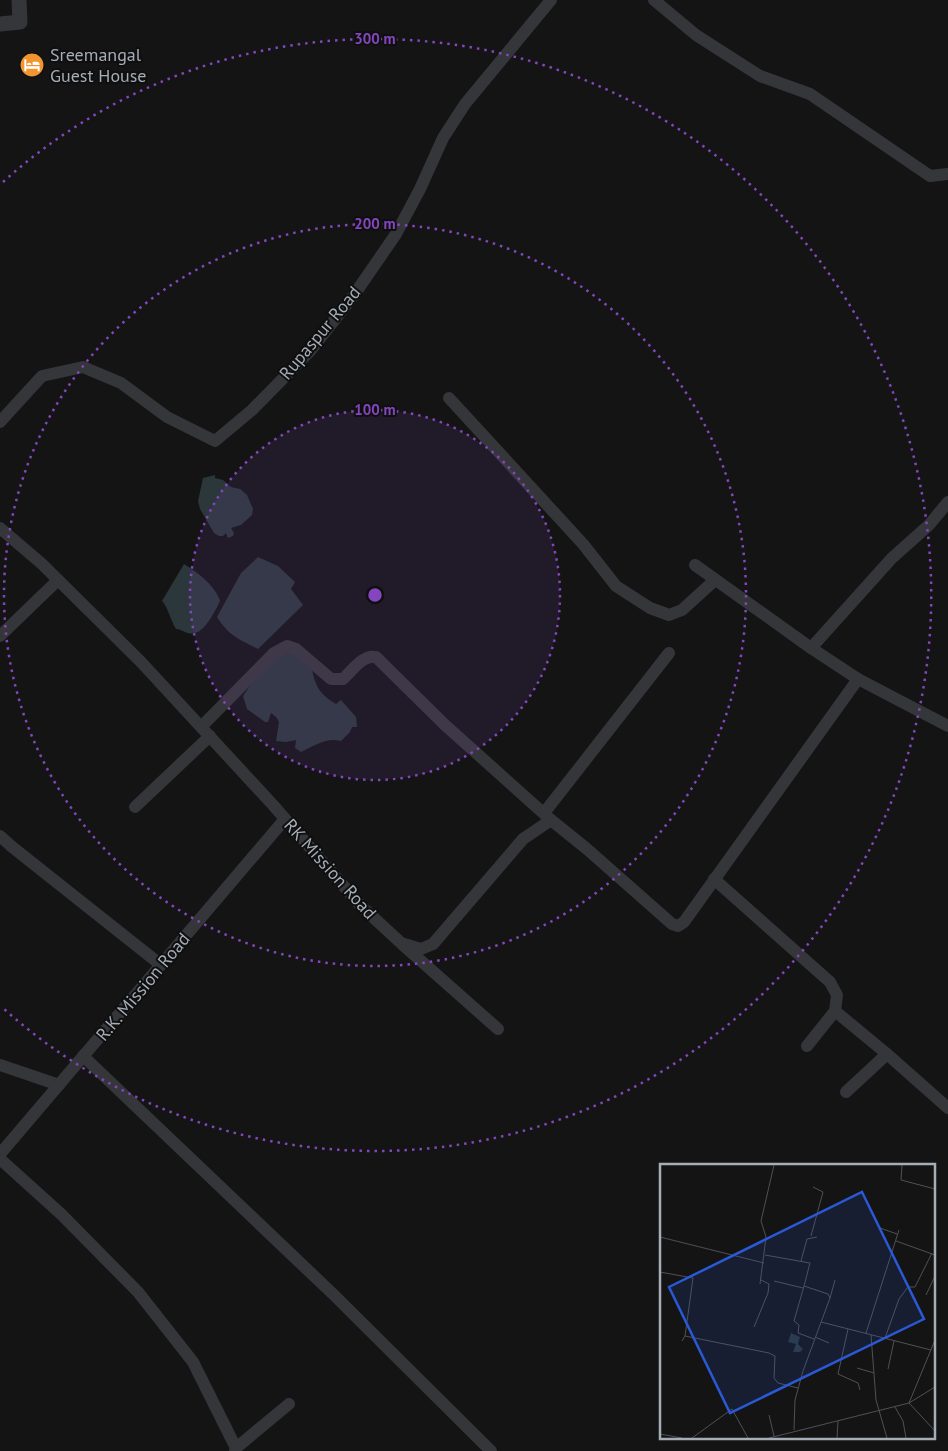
<svg xmlns="http://www.w3.org/2000/svg" width="948" height="1451" font-family="'PT Sans',sans-serif">
  <style>
    .water { fill: #2c373b }
    .lines { fill: none; stroke-linecap: round; stroke-linejoin: round }
    .minor { stroke: #35363a; stroke-width: 12 }
    .tertiary { stroke: #35363a; stroke-width: 15 }
    .ring { fill: none; stroke: #8346bd; stroke-width: 2.5; stroke-dasharray: 2.5 5 }
    .labels { text-anchor: middle; stroke-width: 4; stroke-linejoin: round; paint-order: stroke }
    .poi-label { font-size: 18px; fill: #a5adb6; stroke: #0f0f10; text-anchor: start }
    .street-label { font-size: 18px; fill: #a5adb6; stroke: #0f0f10 }
    .inset-road { fill: none; stroke: #4e5155; stroke-width: 1 }
    .view { fill: #2b58d5; fill-opacity: 0.15; stroke: #2b58d5; stroke-width: 2.5 }
    .inset-edge { fill: none; stroke: #a5adb6; stroke-width: 2.5 }
    .centre { fill: #8346bd; stroke: #0f0f10; stroke-width: 2.5 }
    .ring-label { font-size: 15px; text-anchor: middle; font-weight: bold; fill: #8346bd; stroke: #0f0f10; stroke-width: 4; stroke-linejoin: round; paint-order: stroke }
  </style>
  <rect width="100%" height="100%" fill="#141415"/>
  <g class="water">
    <path d="M215,475V478L223,480L231,487L240,489L247,495L253,509L252,515L241,525L231,528L234,533L233,536L228,538L226,533L223,536H219L214,533L200,509L198,501L203,478Z"/>
    <path d="M258,557L278,566L295,582L291,589L303,605L258,649C239,639 229,636 217,617L241,573Z"/>
    <path d="M184,564C198,573 215,585 220,601C215,611 203,638 188,633C183,632 181,629 176,629C171,621 167,605 162,601Z"/>
    <path d="M290,651L312,669C315,687 321,695 336,704L341,700L356,717L357,727H352L350,732L341,741C326,737 314,746 301,752L295,748L296,740L286,742L276,741L279,722L277,718L271,713L268,722H265L247,709L243,696L253,681L277,656Z"/>
  </g>
  <g class="lines">
    <g class="minor">
      <path d="M654,0L696,35L760,76L810,94L930,176L948,174"/>
      <path d="M449,398L583,544L616,586L650,608L669,615L682,610L715,580"/>
      <path d="M0,422L42,376L83,367L121,383L167,417L215,441L252,410L310,351L354,295L396,234L420,189L443,138L465,104L551,0"/>
      <path d="M0,528L42,564L141,662L273,805L361,906L401,943L421,949L433,944L523,839L551,820L587,849L672,924L678,926L684,922L858,679"/>
      <path d="M695,565L811,648L858,679L948,726"/>
      <path d="M0,636L58,580"/>
      <path d="M811,648L892,558L929,525L948,502"/>
      <path d="M201,727L274,653L287,646L296,649L331,679H343C352,671 363,654 376,657L445,725L551,820"/>
      <path d="M135,807L210,736"/>
      <path d="M544,813L669,653"/>
      <path d="M0,836L11,846L161,965"/>
      <path d="M714,879L830,982L837,995L835,1011L807,1046"/>
      <path d="M403,945L498,1029"/>
      <path d="M835,1011L887,1054L948,1108"/>
      <path d="M83,1056L335,1296L491,1451"/>
      <path d="M0,1065L59,1085"/>
      <path d="M846,1092L887,1054"/>
      <path d="M0,1154L285,819"/>
      <path d="M0,1159L61,1214L138,1292L193,1362L236,1448L235,1451"/>
      <path d="M236,1448L289,1404"/>
    </g>
    <path class="tertiary" d="M0,24L20,22L19,0"/>
  </g>
  <circle cx="375" cy="595" r="185" fill="#8346bd" fill-opacity=".12"/>
  <g class="ring">
    <circle cx="375" cy="595" r="185"/>
    <circle cx="375" cy="595" r="371"/>
    <path d="M3 182A556 556 0 1 1 3 1008"/>
  </g>
  <defs>
    <symbol id="hotel-disc" viewBox="-11 -11 22 22"><circle r="9.5" fill="#f2942f" stroke="#0f0f10"/><path d="M-6-4.5h1.5V1H6V5H4.5V3h-9V5H-6ZM-4 0a1.8 1.8 0 1 1 3.6 0ZM.5 0V-2.5h3Q6-2.5 6 0Z" fill="#fff"/></symbol>
  </defs>
  <g fill-rule="evenodd">
    <use href="#hotel-disc" x="18" y="51" width="28" height="28"/>
  </g>
  <g class="labels">
    <g class="poi-label">
      <text x="50" y="61">Sreemangal<tspan x="50" dy="21">Guest House</tspan></text>
    </g>
    <g class="street-label">
      <text transform="translate(320 333) rotate(-50)" y="6">Rupaspur Road</text>
      <text transform="translate(330 869) rotate(48)" y="6">RK Mission Road</text>
      <text transform="translate(143 987) rotate(-50)" y="6">R.K. Mission Road</text>
    </g>
  </g>
  <g transform="translate(660 1164)">
    <rect width="275" height="275" fill="#141415"/>
    <path d="M131,169L140,173L138,180L143,185L140,188H133L136,180L128,178Z" fill="#2c373b"/>
    <path class="inset-road" d="M242,1L241,16L275,25M220,64L237,70M151,72L163,28L153,23M0,73L104,99M236,77L275,91M105,91L150,99L144,122L168,130L170,134L143,207L135,236L134,266M141,97L147,75L157,73M0,108L33,114L25,172M114,117L143,124M100,120L106,73L101,57L114,1M144,122L134,157L139,161L138,169L154,175M266,131L275,112M170,134L175,116M161,158L271,186M94,163L108,129L109,120L101,116M188,165L178,210L198,219L200,226M206,169L239,66M211,171L216,236L227,274M155,173L169,179M225,174L239,135L248,123H255L272,89M22,177L25,172L109,189L115,192L114,214L118,219L138,224M197,204L214,209M228,205L234,177M275,223L249,239L275,267M235,243L243,257L246,274M109,251L114,272M0,270L22,274M32,274L72,245L88,274M109,274L249,239L275,176M177,274L178,257"/>
    <path class="view" d="M202,28L264,155L70,249L9,123Z"/>
    <rect width="275" height="275" class="inset-edge"/>
  </g>
  <circle cx="375" cy="595" r="8" class="centre"/>
  <g class="ring-label">
    <text x="375" y="44">300 m</text>
    <text x="375" y="229">200 m</text>
    <text x="375" y="415">100 m</text>
  </g>
</svg>
